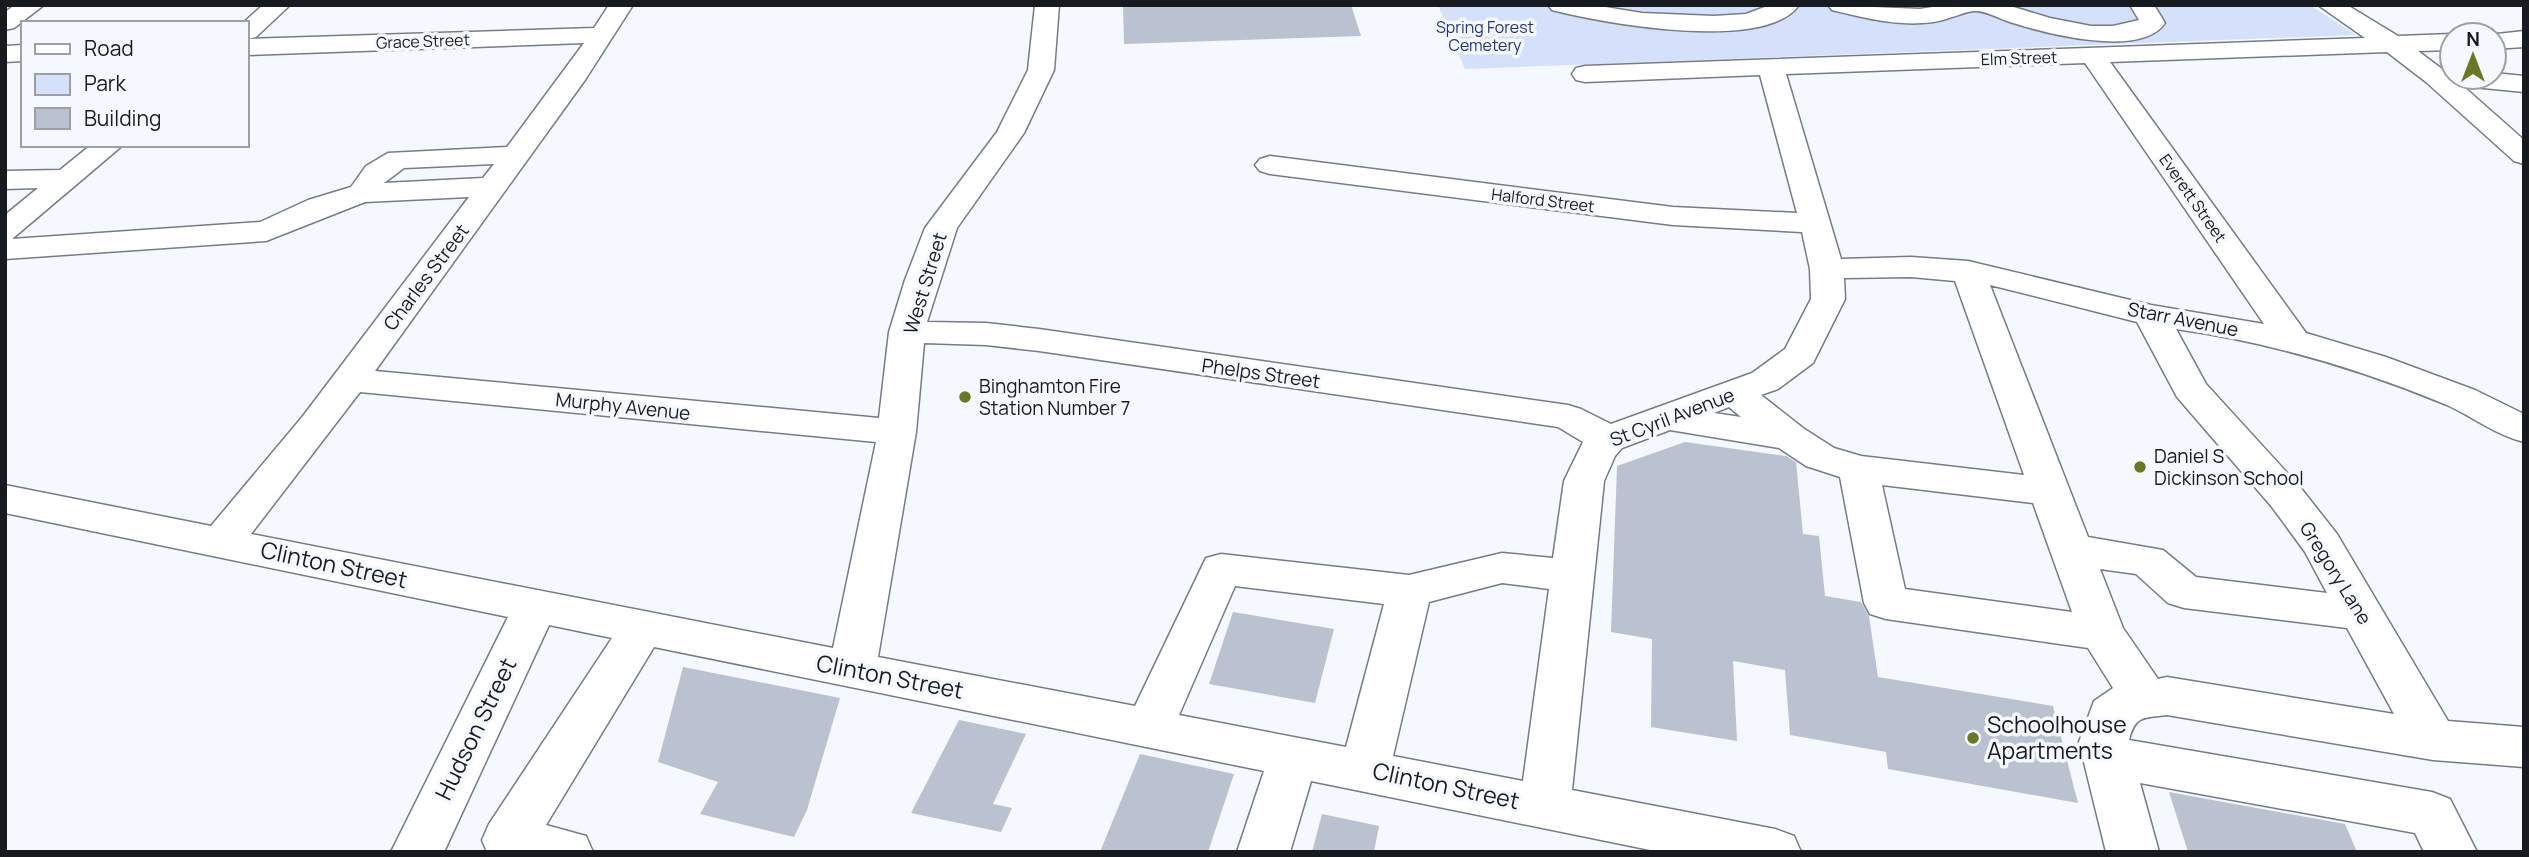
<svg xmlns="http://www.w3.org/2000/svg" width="2529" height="857" font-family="Manrope,sans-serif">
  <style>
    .green { fill: #d5e0fb }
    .building { fill: #bac1d1 }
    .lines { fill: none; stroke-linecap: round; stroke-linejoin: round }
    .minor-casing { stroke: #757b89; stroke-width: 3 }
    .minor { fill: #fff; fill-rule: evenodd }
    .poi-dot { fill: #6a7825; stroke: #f5f8ff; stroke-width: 2.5 }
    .labels { text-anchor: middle; stroke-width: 7; stroke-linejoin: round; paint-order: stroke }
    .far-park-label { font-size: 16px; fill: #1f328d; stroke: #f5f8ff }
    .far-street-label { font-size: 16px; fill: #171a1f; stroke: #f5f8ff }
    .street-label { font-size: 19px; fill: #171a1f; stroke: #f5f8ff }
    .poi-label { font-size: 19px; fill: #171a1f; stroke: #f5f8ff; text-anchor: start }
    .near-street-label { font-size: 23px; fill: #171a1f; stroke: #f5f8ff }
    .near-poi-label { font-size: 23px; fill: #171a1f; stroke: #f5f8ff; text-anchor: start }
  </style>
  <rect width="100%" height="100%" fill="#f5f8ff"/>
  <path class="green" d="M1438,5H2310L2356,35L1465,69Z"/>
  <g class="building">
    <path d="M1123,5H1351L1361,36L1124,44Z"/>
    <path d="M1685,442L1786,456L1796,462L1803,534L1819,536L1825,596L1861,602L1869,616L1878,677L2053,706L2078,803L1888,769L1886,752L1790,735L1785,670L1733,661L1737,741L1651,727L1652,639L1611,632L1617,466Z"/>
    <path d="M1233,612L1334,629L1315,703L1209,684Z"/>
    <path d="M683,667L840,698L807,810L794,837L700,814L718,782L658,762Z"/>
    <path d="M959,720L1026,734L993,804L1012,808L1001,832L911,813Z"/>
    <path d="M1140,754L1234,774L1208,852H1100Z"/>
    <path d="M2169,792L2345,824L2357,852H2188Z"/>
    <path d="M1322,814L1379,826L1374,852H1312Z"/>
  </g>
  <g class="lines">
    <defs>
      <g id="minor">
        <path d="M15,5H44L14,28L5,30V12Z"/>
        <path d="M263,5H290L256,37L247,39L594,28L609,5H633L585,80L375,371L879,418L889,332L905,280L925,228L997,132L1028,70L1035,5H1059L1054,70L1024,133L957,228L927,322L986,323L1039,329L1568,405L1581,409L1611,424L1752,373L1785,349L1811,299L1810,269L1802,232L1673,225L1270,174L1260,171L1255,165L1260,159L1270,156L1673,207L1797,213L1760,75L1585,82L1576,80L1572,74L1576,68L1585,66L2365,38L2318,5H2347L2398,36L2452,34L2454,35H2452V50L2418,51L2442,69L2452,70V77H2494V73L2524,76V92L2463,86L2524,140V164L2514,161L2426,82L2387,52L2110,62L2306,333L2386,357L2475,390L2524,414V442C2496,435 2473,417 2447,405C2360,369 2269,342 2176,329L2206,384L2300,487L2337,534L2448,721L2524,727V767L2433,760L2167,715C2144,718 2135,715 2129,740L2432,792L2450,799L2477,852H2424L2415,833L2140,783L2159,852H2106L2079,742L2094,701L2113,688L2088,648L1886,619L1870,614L1864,603L1840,477L1806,466L1779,448L1670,430L1622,448L1615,456L1604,481L1572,790L1775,829L1794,836L1801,852H1660L1311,781L1290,852H1237L1264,771L654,647L546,825L586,836L593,852H487L482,840L489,824L612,638L549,625L444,852H391L508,617L5,513V485L211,526L303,416L469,197L365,202L266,241L5,259V215L38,188L5,189V171L60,170L91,145H123L12,239L260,222L308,200L351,187L366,166L388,153L507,147L584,43L247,55V23H243ZM2085,63L2264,324L2151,305L1968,261L1911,257L1841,259L1786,74ZM494,164L483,178L384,183L404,168ZM1911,277L1955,281L2024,475L1861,456L1834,448L1803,428L1761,395L1778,389L1813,363L1845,299L1844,278ZM1990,285L2137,322L2177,397L2272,507L2305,552L2327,593L2196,577L2163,550L2088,537ZM924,343L986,345L1039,351L1558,427L1583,442L1564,481L1553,558L1502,553L1409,575L1221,554L1206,558L1135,706L878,657L916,432ZM360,392L876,442L833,648L251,534ZM1729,407L1741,417L1714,413ZM1882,485L2033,503L2072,612L1905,589ZM2100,569L2136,574L2168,603L2184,608L2347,628L2394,714L2167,677L2158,679L2123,628ZM1502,583L1549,589L1523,781L1393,756L1429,602ZM1235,586L1384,604L1346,747L1179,715Z"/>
        <path d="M1548,5H1593L1642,13L1714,16L1746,14L1770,5H1799C1766,53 1601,23 1552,10Z"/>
        <path d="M1828,5L1920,9L1945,5H2007L2050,18L2091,26H2113L2139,20L2130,5H2154L2165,23C2141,59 2044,33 2010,22C2000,19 1985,10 1974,11C1966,11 1945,21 1933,22C1898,27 1865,18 1832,10Z"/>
        <path d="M2524,31V47L2494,49V35H2488Z"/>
        <path d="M23,45V61L5,62V46Z"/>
      </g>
    </defs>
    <use href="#minor" class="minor-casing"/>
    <use href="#minor" class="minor"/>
  </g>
  <g class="poi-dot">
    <circle cx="965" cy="397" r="7"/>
    <circle cx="2140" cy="467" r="7"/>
    <circle cx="1973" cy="738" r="7"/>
  </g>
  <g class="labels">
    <g class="far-park-label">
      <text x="1485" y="33">Spring Forest<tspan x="1485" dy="18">Cemetery</tspan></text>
    </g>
    <g class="far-street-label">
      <text transform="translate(423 41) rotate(-2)" y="6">Grace Street</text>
      <text transform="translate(2019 58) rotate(-2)" y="6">Elm Street</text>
      <text transform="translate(2193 198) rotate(55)" y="6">Everett Street</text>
      <text transform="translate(1543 200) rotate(7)" y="6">Halford Street</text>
    </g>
    <g class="street-label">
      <text transform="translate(426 277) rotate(-53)" y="7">Charles Street</text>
      <text transform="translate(925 283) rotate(-73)" y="7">West Street</text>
      <text transform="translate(2183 319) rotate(11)" y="7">Starr Avenue</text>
      <text transform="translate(1261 373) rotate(8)" y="7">Phelps Street</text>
      <text transform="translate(623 406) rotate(6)" y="7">Murphy Avenue</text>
      <text transform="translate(1672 417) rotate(-21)" y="7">St Cyril Avenue</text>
      <text transform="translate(2336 573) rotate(58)" y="7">Gregory Lane</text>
    </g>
    <g class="poi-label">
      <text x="979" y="393">Binghamton Fire<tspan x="979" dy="22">Station Number 7</tspan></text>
      <text x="2154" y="463">Daniel S<tspan x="2154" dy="22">Dickinson School</tspan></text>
    </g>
    <g class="near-street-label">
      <text transform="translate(334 565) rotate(12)" y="8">Clinton Street</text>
      <text transform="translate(890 677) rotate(11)" y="8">Clinton Street</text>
      <text transform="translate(476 729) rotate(-64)" y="8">Hudson Street</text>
      <text transform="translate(1446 786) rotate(12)" y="8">Clinton Street</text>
    </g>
    <g class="near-poi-label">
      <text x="1987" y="733">Schoolhouse<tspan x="1987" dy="26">Apartments</tspan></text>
    </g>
  </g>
  <rect width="2529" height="857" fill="none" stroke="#171a1f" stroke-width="14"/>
  <rect x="21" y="21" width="228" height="126" fill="#f5f8ff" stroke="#9c9fa5" stroke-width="2"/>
  <rect x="35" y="44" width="35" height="10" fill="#ffffff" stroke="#9c9fa5" stroke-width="2"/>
  <text x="84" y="56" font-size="21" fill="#171a1f">Road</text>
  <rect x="35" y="74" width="35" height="21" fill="#d5e0fb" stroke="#9c9fa5" stroke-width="2"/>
  <text x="84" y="91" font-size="21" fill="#171a1f">Park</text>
  <rect x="35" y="108" width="35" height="21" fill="#bac1d1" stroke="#9c9fa5" stroke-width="2"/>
  <text x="84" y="126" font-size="21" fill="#171a1f">Building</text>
  <g transform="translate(2473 56)"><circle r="33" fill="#f5f8ff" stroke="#9c9fa5" stroke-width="2"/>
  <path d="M0-5L12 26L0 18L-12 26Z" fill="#6a7825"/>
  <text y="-10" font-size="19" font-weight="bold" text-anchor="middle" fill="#171a1f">N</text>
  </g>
</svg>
